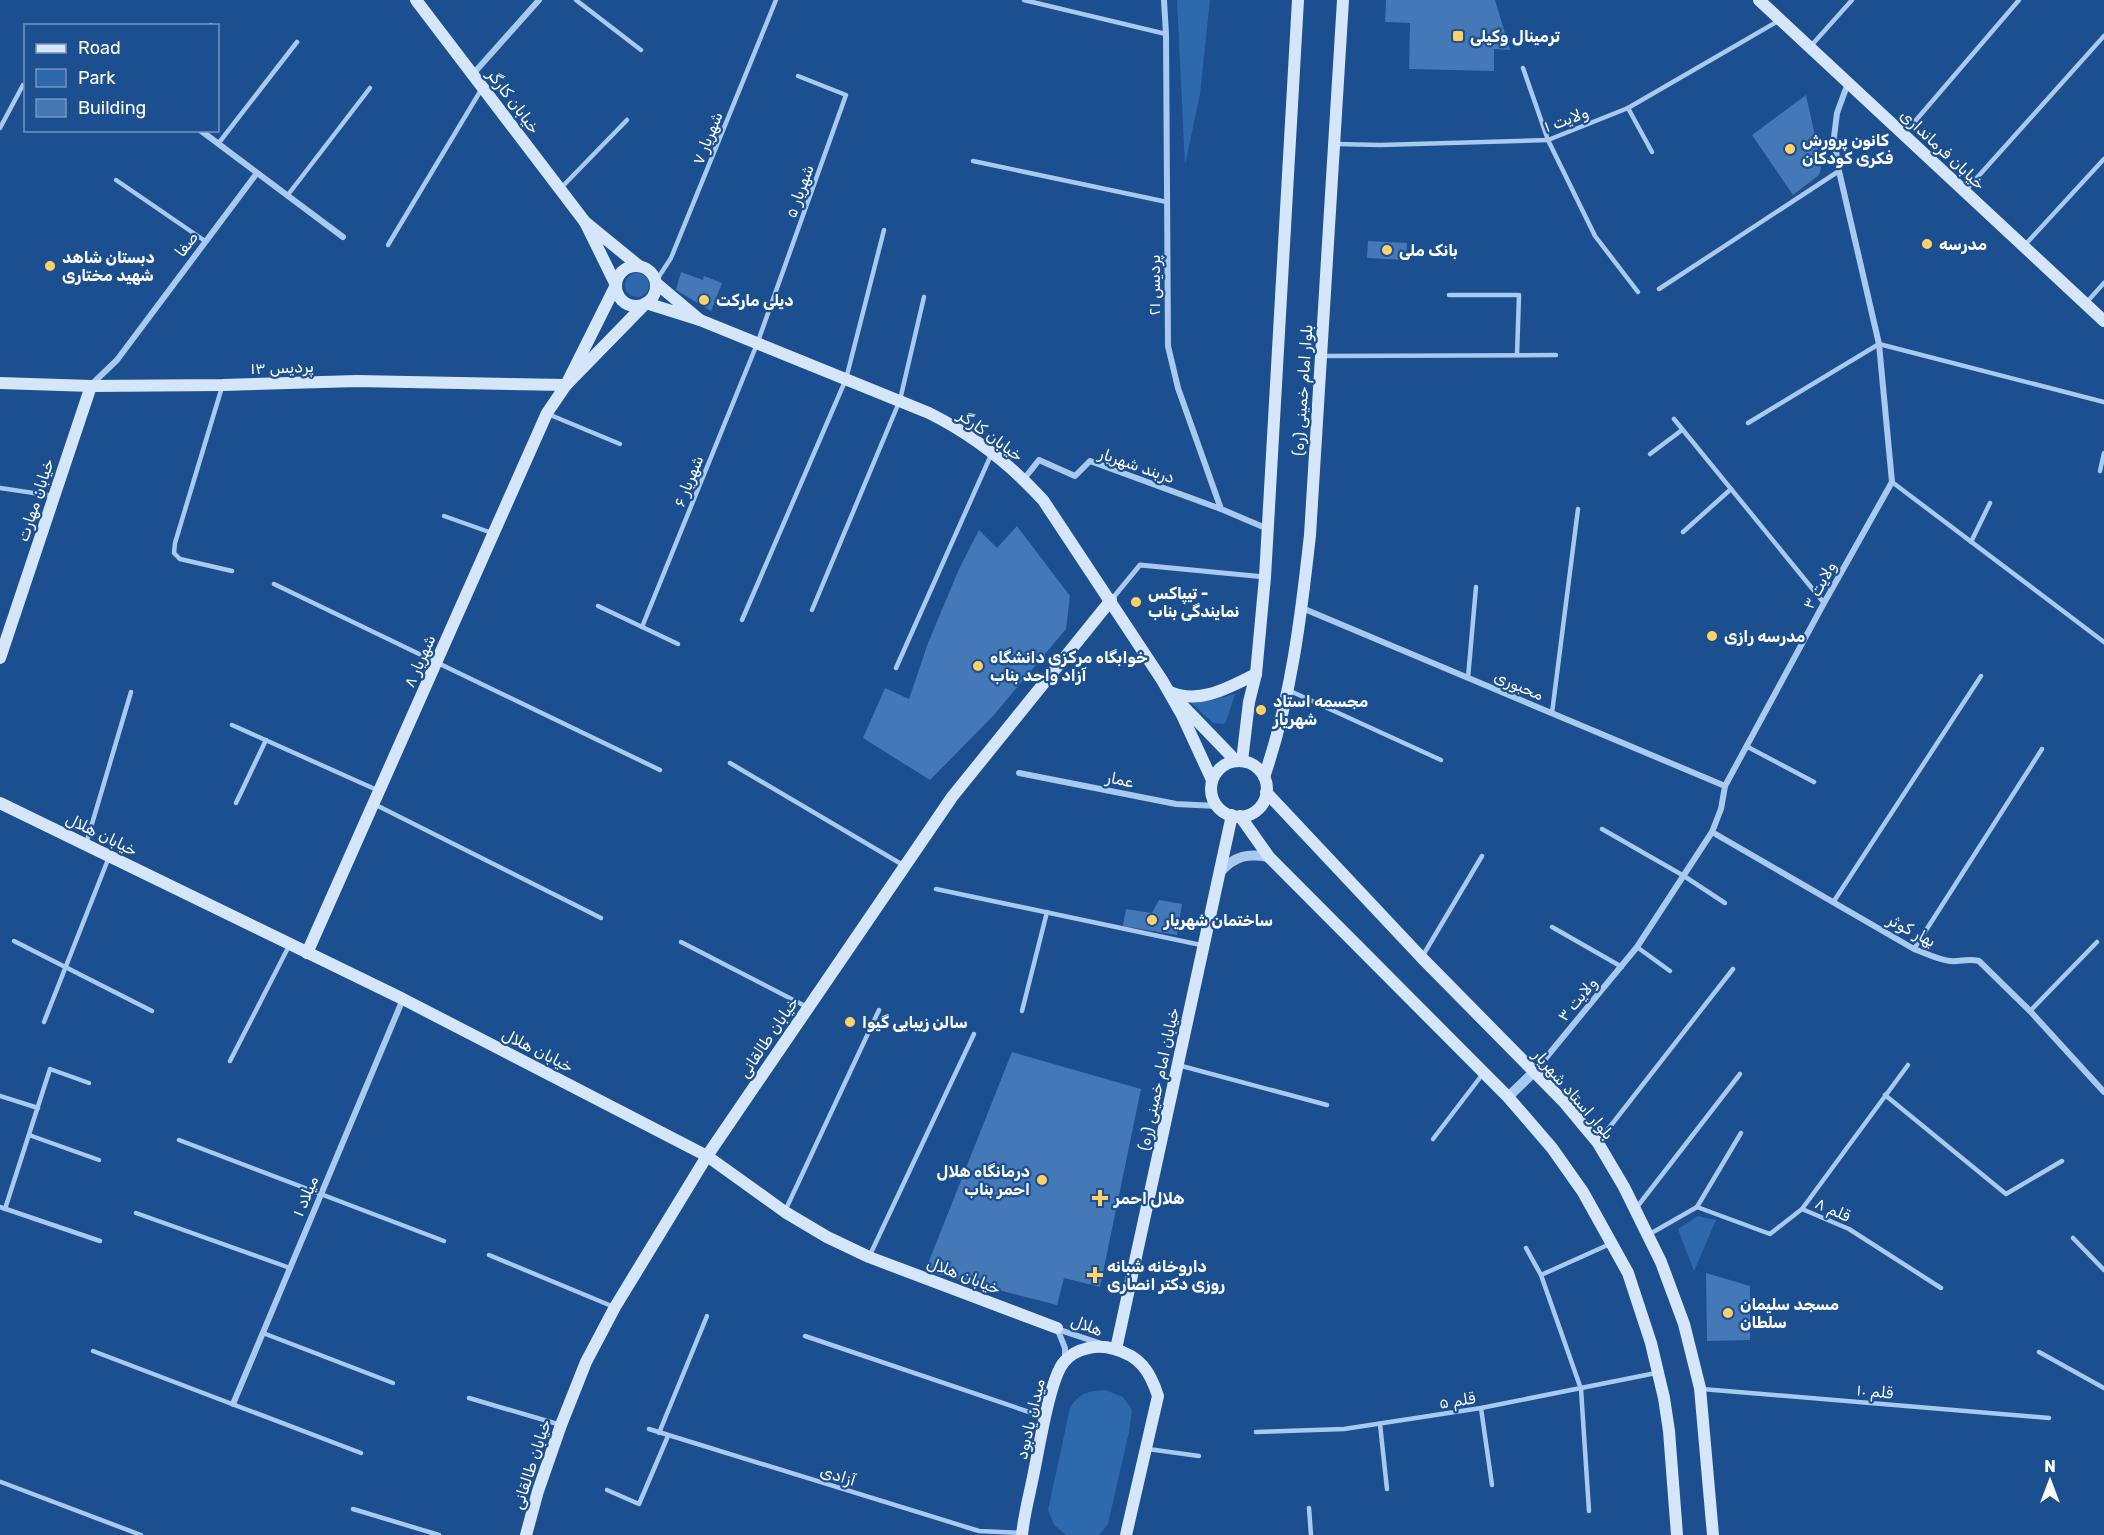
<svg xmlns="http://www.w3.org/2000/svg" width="2104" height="1535" font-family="Rubik,Cairo,sans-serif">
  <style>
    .green { fill: #2e69ad }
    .building { fill: #4478b7 }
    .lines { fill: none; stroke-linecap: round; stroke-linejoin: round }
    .service { stroke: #a9c9ee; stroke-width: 4.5 }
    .pedestrian { stroke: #a9c9ee; stroke-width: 5 }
    .minor { stroke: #a9c9ee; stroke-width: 6 }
    .tertiary { stroke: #a9c9ee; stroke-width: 10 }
    .secondary { stroke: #d6e6fa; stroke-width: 12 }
    .poi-dot { fill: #ffd166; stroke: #1b4f8f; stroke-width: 2 }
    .labels { text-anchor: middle; stroke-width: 4.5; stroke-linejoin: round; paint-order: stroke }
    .poi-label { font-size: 16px; font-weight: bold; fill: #fff; stroke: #1b4f8f; text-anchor: start }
    .street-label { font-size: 16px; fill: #fff; stroke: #1b4f8f }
  </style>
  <rect width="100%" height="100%" fill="#1b4f8f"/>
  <g class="green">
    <path d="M1177,0H1210L1200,94L1185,165Z"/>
    <circle cx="637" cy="285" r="12"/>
    <path d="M1235,694L1226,722L1223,724L1213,723L1190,702L1214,700Z"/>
    <path d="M1698,1216L1716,1220L1694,1271L1678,1229Z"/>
    <path d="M1105,1390L1123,1397L1132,1410L1129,1432L1108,1524L1099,1535H1066L1054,1525L1048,1510L1070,1408C1079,1393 1088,1391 1105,1390Z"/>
  </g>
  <g class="building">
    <path d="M1386,0H1495L1510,50L1494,49V71L1409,69L1410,23L1385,22Z"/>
    <path d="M1806,95L1821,163V169L1819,175L1793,195L1752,135Z"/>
    <path d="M1368,241L1407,243L1406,260L1367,258Z"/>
    <path d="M681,272L703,280L704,276L722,283L711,311L676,290Z"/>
    <path d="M1017,526L1070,596L1066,629L993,716L930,780L863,738L885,688L909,699L928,643L959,569L979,530L997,548Z"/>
    <path d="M1159,900L1182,904L1177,935L1123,926L1126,909L1152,913Z"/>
    <path d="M1012,1052L1141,1089L1100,1287L1064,1278L1057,1305L925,1271Z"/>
    <path d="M1706,1273L1750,1286V1340L1707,1341Z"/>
  </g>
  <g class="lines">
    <g class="service">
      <path d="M576,0L641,50"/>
      <path d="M1024,0L1166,34"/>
      <path d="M211,26V25"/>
      <path d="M1810,47L1852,0"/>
      <path d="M1523,68L1548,140L1595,236L1638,292"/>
      <path d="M1628,108L1652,152"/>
      <path d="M0,128L23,85"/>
      <path d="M1905,133L2019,0"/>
      <path d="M218,144L297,42"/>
      <path d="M1336,144L1380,145L1548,140L1628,108L1780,20"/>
      <path d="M973,161L1167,202"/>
      <path d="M116,180L205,241"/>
      <path d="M560,189L627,120"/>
      <path d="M1966,190L2104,36"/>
      <path d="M287,196L370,88"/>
      <path d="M388,245L481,90"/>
      <path d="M2024,246L2104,159"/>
      <path d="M656,281L671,258L776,0"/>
      <path d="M1659,289L1839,171"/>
      <path d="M1449,295H1519L1517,355"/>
      <path d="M2086,303L2104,283"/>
      <path d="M1324,356L1556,355"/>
      <path d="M222,387L175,543L174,553L180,559L232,571"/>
      <path d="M548,414L620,444"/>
      <path d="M1674,419L1824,603"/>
      <path d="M1748,423L1879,344L2104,402"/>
      <path d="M1650,454L1682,430"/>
      <path d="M2100,471L2104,453"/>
      <path d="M1892,482L2104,642"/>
      <path d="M0,488L54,496"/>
      <path d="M444,516L492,533"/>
      <path d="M1683,532L1731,489"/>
      <path d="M1971,542L1990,503"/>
      <path d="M274,584L660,770"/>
      <path d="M598,606L678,644"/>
      <path d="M812,610L900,400L924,297"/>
      <path d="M742,620L846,379L884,230"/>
      <path d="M642,627L757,344L846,95L798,76"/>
      <path d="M896,668L991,455"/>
      <path d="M1468,678L1476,587"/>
      <path d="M1288,690L1441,760"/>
      <path d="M1552,713L1578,509"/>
      <path d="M232,725L377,790"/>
      <path d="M1746,746L1814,782"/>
      <path d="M730,763L903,865"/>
      <path d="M236,803L266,740"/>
      <path d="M376,805L601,918"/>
      <path d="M1602,829L1684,876L1725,903"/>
      <path d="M86,844L131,692"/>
      <path d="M936,889L1201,945"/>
      <path d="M1834,901L1981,676"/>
      <path d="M1552,927L1622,967"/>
      <path d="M14,941L152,1011"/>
      <path d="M681,942L807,1007"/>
      <path d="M1637,947L1670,971"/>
      <path d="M1914,949L2042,749"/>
      <path d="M1422,957L1482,856"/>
      <path d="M1022,1011L1047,912"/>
      <path d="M2030,1011L2097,942"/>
      <path d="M44,1022L109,857"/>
      <path d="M230,1061L289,946"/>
      <path d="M1178,1065L1327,1105"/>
      <path d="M1885,1095L2006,1194L2062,1161"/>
      <path d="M0,1096L38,1108"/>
      <path d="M29,1135L99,1160"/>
      <path d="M1433,1139L1482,1075"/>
      <path d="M179,1140L444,1241"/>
      <path d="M1598,1142L1733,969"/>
      <path d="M0,1207L100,1241"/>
      <path d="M1637,1207L1740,1074"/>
      <path d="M1697,1207L1741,1133"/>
      <path d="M5,1209L50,1069L89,1083"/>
      <path d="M1802,1209L1908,1065"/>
      <path d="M785,1211L879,1010"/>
      <path d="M136,1213L290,1268"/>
      <path d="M1648,1235L1697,1207L1770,1234L1802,1209L1849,1229L1941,1288"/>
      <path d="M2073,1238L2104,1270"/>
      <path d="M1526,1248L1541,1275L1581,1389L1589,1511"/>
      <path d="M489,1255L614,1307"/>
      <path d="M869,1257L974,1034"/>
      <path d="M1541,1275L1610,1244"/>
      <path d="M263,1333L393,1383"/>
      <path d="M805,1336L1044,1417"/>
      <path d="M93,1351L361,1453"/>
      <path d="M2039,1352L2104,1388"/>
      <path d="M1702,1389L2049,1418"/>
      <path d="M469,1398L561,1425"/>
      <path d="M1481,1408L1492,1485"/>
      <path d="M1380,1424L1387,1489"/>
      <path d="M649,1429L979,1531L1021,1533"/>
      <path d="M1256,1432L1344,1429L1481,1408L1656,1373"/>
      <path d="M659,1433L707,1316"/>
      <path d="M1148,1449L1199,1456"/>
      <path d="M1,1482L141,1535"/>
      <path d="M607,1490L639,1504L668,1436"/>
      <path d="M1309,1508L1311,1535"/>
      <path d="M353,1509L439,1535"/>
    </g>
    <path class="pedestrian" d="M1112,599L1140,565L1265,577"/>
    <g class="minor">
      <path d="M1164,0L1166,34L1168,346L1178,388L1221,509L1268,529"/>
      <path d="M473,74L539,0"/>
      <path d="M200,130L343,237"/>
      <path d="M91,385L117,360L257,173"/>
      <path d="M1024,479L1039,460L1075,476L1090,461L1221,509"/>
      <path d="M1302,608L1725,786"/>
      <path d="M1019,773L1176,804L1217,806"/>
      <path d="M1712,832L1914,949C1925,953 1938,960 1950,961C1960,962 1968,958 1979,961L2030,1011L2104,1092"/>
      <path d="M1535,1071L1637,947L1712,832L1721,809L1725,786L1824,603L1892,482L1879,344L1839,171L1834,137L1837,113L1848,83"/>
      <path d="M1057,1328L1065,1348V1359"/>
      <path d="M1057,1329L1099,1343"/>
      <path d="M233,1404L403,999"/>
    </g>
    <g class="tertiary">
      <path d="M1220,872C1235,856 1247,853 1269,857"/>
      <path d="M1508,1097L1535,1071"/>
    </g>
    <g class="secondary">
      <path d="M416,0L585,222"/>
      <path d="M1759,0L2104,321"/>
      <path d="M639,266L585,222L616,285L566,385L646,303L700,320L656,283"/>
      <circle cx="636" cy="286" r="20"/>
      <path d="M700,320L929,413C971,434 1011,465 1043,500L1162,680L1182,715L1212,780"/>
      <path d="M0,383L91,386L223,385L357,381L566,385"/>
      <path d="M0,658L91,386"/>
      <path d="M1170,692C1200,705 1229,687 1256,674"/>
      <path d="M1180,703L1236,761"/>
      <path d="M1242,761L1249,702L1256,674L1265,577L1298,0"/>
      <circle cx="1239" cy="789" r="28"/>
      <path d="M1264,777C1291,699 1301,617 1310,535L1343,0"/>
      <path d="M1266,792L1422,958L1563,1101L1598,1143L1624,1187L1661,1262L1684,1324L1700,1388L1713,1535"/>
      <path d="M0,803L403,999L707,1156L785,1212L827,1237L869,1257L1057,1328"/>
      <path d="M1240,816L1269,857L1508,1097L1552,1148L1583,1192L1628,1273L1651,1343L1664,1398L1669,1431L1677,1535"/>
      <path d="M307,953L547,413L566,385"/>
      <path d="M1116,1349L1232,815"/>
      <path d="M526,1535L538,1491L561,1425L586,1362L615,1307L707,1156L952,797L1111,600"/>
      <path d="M1022,1535C1024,1514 1030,1493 1034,1472C1039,1448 1050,1378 1064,1362C1075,1348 1098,1344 1114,1349C1140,1356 1150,1371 1158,1396L1126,1535"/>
    </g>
  </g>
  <g class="poi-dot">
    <rect x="1452" y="30" width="12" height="12" rx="3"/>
    <circle cx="1790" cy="149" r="6"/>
    <circle cx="1927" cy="244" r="6"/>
    <circle cx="1387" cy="250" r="6"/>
    <circle cx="50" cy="266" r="6"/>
    <circle cx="704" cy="300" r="6"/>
    <circle cx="1136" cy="602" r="6"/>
    <circle cx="1712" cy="636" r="6"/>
    <circle cx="978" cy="666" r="6"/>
    <circle cx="1261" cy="710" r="6"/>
    <circle cx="1152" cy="920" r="6"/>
    <circle cx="850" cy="1022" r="6"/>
    <circle cx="1042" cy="1180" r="6"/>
    <path d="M1097 1189h6v6h6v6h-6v6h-6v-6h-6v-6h6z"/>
    <path d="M1092 1266h6v6h6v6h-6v6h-6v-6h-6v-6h6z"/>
    <circle cx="1728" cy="1313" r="6"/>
  </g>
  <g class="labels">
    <g class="poi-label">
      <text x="1470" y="42">ترمینال وکیلی</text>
      <text x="1802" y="146">کانون پرورش<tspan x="1802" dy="18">فکری کودکان</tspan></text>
      <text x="1939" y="250">مدرسه</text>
      <text x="1399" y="256">بانک ملی</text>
      <text x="62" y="263">دبستان شاهد<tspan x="62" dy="18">شهید مختاری</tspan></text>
      <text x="716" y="306">دیلی مارکت</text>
      <text x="1148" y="599">تیپاکس -<tspan x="1148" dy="18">نمایندگی بناب</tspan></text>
      <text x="1724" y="642">مدرسه رازی</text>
      <text x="990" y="663">خوابگاه مرکزی دانشگاه<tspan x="990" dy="18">آزاد واحد بناب</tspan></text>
      <text x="1273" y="707">مجسمه استاد<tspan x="1273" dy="18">شهریار</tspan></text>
      <text x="1164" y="926">ساختمان شهریار</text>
      <text x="862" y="1028">سالن زیبایی گیوا</text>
      <text x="1030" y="1177" text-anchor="end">درمانگاه هلال<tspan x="1030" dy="18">احمر بناب</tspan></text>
      <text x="1114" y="1204">هلال احمر</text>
      <text x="1107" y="1272">داروخانه شبانه<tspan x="1107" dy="18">روزی دکتر انصاری</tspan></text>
      <text x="1740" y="1310">مسجد سلیمان<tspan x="1740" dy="18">سلطان</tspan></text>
    </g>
    <g class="street-label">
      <text transform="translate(514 101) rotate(53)" y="6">خیابان کارگر</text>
      <text transform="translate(1566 119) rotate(-20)" y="6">ولایت ۱</text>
      <text transform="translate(707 138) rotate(-68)" y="6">شهریار ۷</text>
      <text transform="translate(1943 149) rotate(43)" y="6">خیابان فرمانداری</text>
      <text transform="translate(799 191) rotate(-70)" y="6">شهریار ۵</text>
      <text transform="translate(186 244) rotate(-53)" y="6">صفا</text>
      <text transform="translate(1154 285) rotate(-90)" y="6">پردیس ۲۱</text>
      <text transform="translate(282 367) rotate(-2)" y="6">پردیس ۱۳</text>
      <text transform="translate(1302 390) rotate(-86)" y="6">بلوار امام خمینی (ره)</text>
      <text transform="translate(991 435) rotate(36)" y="6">خیابان کارگر</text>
      <text transform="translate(1137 465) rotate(19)" y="6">دربند شهریار</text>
      <text transform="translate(688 481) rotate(-68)" y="6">شهریار ۶</text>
      <text transform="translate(35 500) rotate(-72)" y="6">خیابان مهارت</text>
      <text transform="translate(1819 585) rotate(-61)" y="6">ولایت ۳</text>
      <text transform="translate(419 661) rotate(-66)" y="6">شهریار ۸</text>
      <text transform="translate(1519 685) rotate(23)" y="6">محبوری</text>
      <text transform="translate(1120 779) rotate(11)" y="6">عمار</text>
      <text transform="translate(102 834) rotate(26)" y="6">خیابان هلال</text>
      <text transform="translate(1912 930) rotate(28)" y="6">بهار کوثر</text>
      <text transform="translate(1577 999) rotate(-50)" y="6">ولایت ۳</text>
      <text transform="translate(768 1037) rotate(-56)" y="6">خیابان طالقانی</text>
      <text transform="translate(538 1050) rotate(27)" y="6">خیابان هلال</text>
      <text transform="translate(1158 1079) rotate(-78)" y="6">خیابان امام خمینی (ره)</text>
      <text transform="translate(1574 1094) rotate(49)" y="6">بلوار استاد شهریار</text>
      <text transform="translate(305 1196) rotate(-67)" y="6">میلاد ۱</text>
      <text transform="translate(1833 1209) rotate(24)" y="6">قلم ۸</text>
      <text transform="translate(964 1275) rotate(21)" y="6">خیابان هلال</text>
      <text transform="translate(1087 1325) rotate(20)" y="6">هلال</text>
      <text transform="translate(1875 1391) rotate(5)" y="6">قلم ۱۰</text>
      <text transform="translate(1457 1400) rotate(-9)" y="6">قلم ۵</text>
      <text transform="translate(1030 1419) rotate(-77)" y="6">میدان یادبود</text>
      <text transform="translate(531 1464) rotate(-72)" y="6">خیابان طالقانی</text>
      <text transform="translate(838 1475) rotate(17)" y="6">آزادی</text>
    </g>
  </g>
  <rect x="24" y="24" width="195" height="108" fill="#1b4f8f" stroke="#7695bc" stroke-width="1.5"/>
  <rect x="36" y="44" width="30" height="9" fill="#d6e6fa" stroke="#7695bc" stroke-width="1.5"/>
  <text x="78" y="54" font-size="18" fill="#ffffff">Road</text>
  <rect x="36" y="69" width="30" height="18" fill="#2e69ad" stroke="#7695bc" stroke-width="1.5"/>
  <text x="78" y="84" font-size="18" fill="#ffffff">Park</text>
  <rect x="36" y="99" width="30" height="18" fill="#4478b7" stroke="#7695bc" stroke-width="1.5"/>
  <text x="78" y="114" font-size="18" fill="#ffffff">Building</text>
  <g transform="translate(2050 1481)" stroke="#1b4f8f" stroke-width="4.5" paint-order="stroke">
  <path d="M0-4.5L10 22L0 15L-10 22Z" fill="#ffffff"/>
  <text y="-9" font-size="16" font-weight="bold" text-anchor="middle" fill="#ffffff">N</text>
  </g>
</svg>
